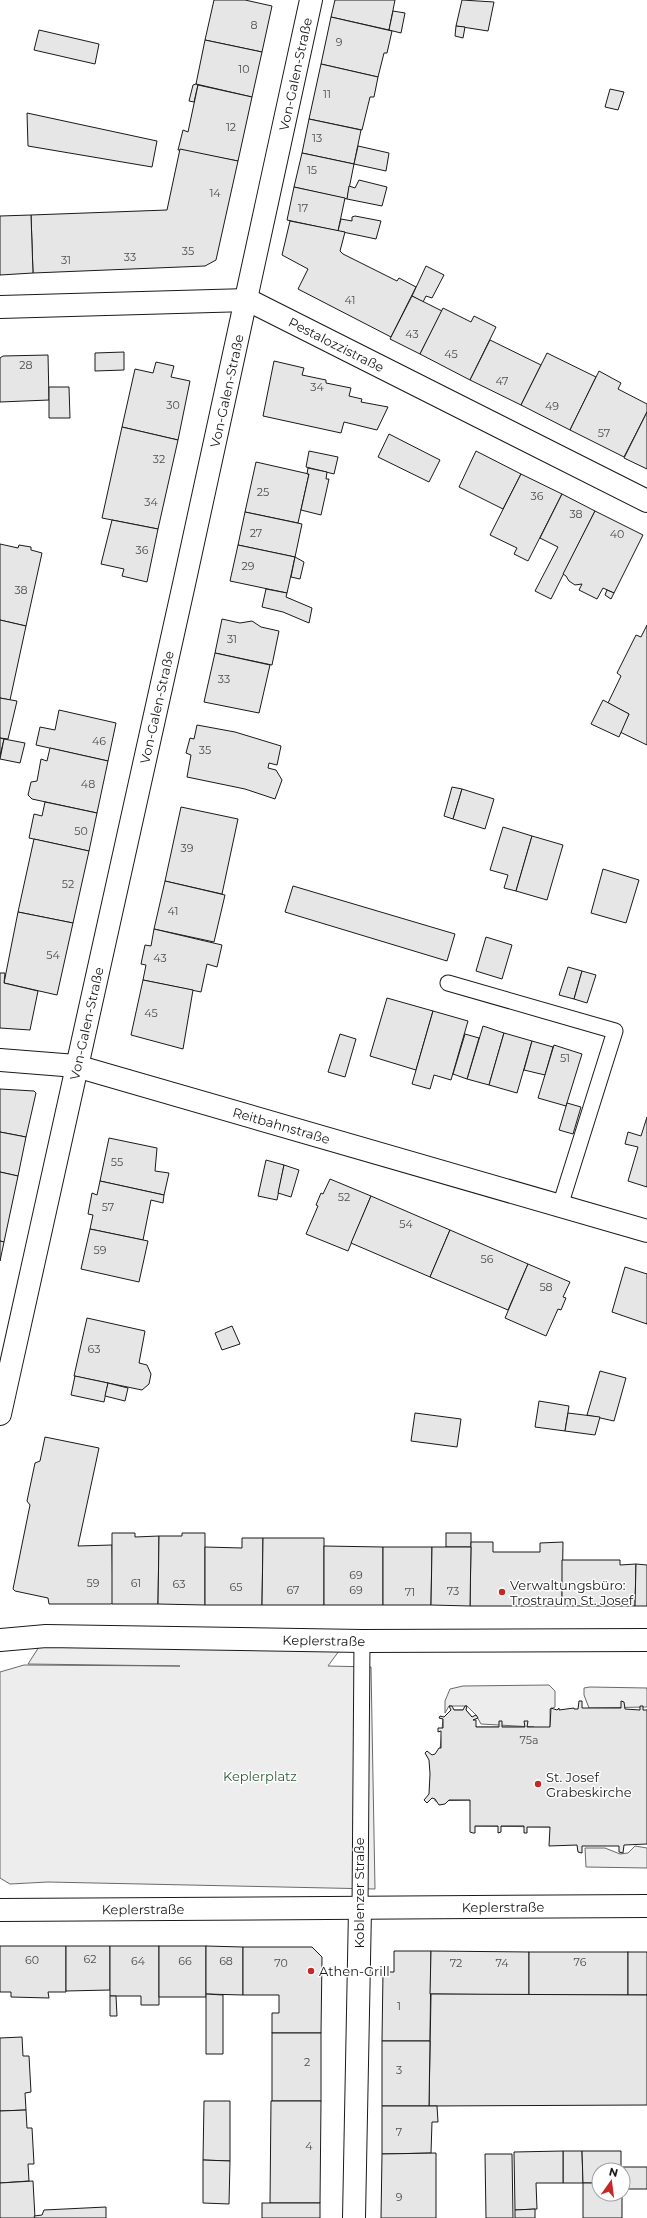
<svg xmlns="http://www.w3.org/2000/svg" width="647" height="2218" font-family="Montserrat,sans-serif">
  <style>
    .built { fill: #ededed; stroke: #6a6a6a }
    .building { fill: #e6e6e6; stroke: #1a1a1a }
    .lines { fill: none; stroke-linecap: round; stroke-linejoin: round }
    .service-casing { stroke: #1a1a1a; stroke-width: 17 }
    .minor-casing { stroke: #1a1a1a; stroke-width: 24 }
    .service { stroke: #fff; stroke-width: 15 }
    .minor { stroke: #fff; stroke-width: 22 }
    .poi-dot { fill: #c62828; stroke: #fff; stroke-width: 1.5 }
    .labels { text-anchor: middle; stroke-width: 3; stroke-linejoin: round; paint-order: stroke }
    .number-label { font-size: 11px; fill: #4d4d4d }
    .street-label { font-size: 13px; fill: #1a1a1a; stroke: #fff }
    .poi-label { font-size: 13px; fill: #1a1a1a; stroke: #fff; text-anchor: start }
    .park-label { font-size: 13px; fill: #2b5a34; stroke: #fff }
  </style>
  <rect width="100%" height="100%" fill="#fff"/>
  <g class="built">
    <path d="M46,1636L347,1640L328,1666L371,1667L375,1889L48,1882L10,1884L0,1878V1672L24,1665L180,1666L28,1664Z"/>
    <path d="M549,1685L555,1691V1707L550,1709V1827L475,1826L470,1800L435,1801L443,1719L451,1710H466L472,1717L476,1727H534L481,1724L476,1715L467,1706H449L445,1713V1701L450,1689L463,1686Z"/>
    <path d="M590,1687L647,1688V1707L589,1708L584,1695V1688Z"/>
    <path d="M635,1846L647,1848V1868L586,1867L585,1848H605L620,1854L628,1853Z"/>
  </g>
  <g class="building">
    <path d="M214,0H245L272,6L262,52L205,40Z"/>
    <path d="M335,0H395L389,30L331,17Z"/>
    <path d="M462,0L494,2L488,31L456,26Z"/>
    <path d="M393,11L405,13L401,33L389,30Z"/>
    <path d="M331,17L392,31L387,53H384L378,77L321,64Z"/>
    <path d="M456,26L465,27L463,38L455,36Z"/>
    <path d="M39,30L99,44L95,64L34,50Z"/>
    <path d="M205,40L262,52L252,97L196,84Z"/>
    <path d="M321,64L378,77L374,97H370L362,130L309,119Z"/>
    <path d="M196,84L198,85L194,102L189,101L193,85Z"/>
    <path d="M198,85L252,97L238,161L178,150L183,130L188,132Z"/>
    <path d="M610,89L624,92L618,110L605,107Z"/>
    <path d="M27,113L157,141L152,167L28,146Z"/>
    <path d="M309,119L361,130L354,164L302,153Z"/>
    <path d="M358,146L389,153L386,171L354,164Z"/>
    <path d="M180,149L238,161L216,260L205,266L33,273L31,215L167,210Z"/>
    <path d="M302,153L354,164L347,199L294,187Z"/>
    <path d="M359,180L387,187L382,206L347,199L349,186L355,188Z"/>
    <path d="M294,187L345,198L338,231L287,220Z"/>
    <path d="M31,215L33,273L0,275V216Z"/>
    <path d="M355,216L381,221L376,239L338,231L341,219L352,221V217Z"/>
    <path d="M290,221L345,232L340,251L343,254L397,281L399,278L416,287L391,337L298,289L308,269L282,255Z"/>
    <path d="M426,266L444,275L432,298L426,296L423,302L412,296Z"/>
    <path d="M412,296L442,311L420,354L390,339Z"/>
    <path d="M443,308L471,322L474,316L496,327L470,380L420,354Z"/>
    <path d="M490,340L541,365L521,405L470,380Z"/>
    <path d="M124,352V370L95,371V353Z"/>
    <path d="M547,353L596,377L570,430L521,405Z"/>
    <path d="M48,355L49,400L0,402V358L3,356Z"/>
    <path d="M274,361L304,368L302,375L326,380V383L351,388L349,396L362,399L361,402L388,407L377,430L344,422L341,433L263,416Z"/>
    <path d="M156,362L174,366L171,377L190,381L178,440L122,427L135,369L153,373Z"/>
    <path d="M599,371L621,383L618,389L647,404V412L624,457L570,430Z"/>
    <path d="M49,387H69L70,418H49Z"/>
    <path d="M647,412V469L624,458Z"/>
    <path d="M122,427L178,440L158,529L102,518Z"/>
    <path d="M389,434L440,460L429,482L378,457Z"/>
    <path d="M309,451L338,457L334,474L306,467Z"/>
    <path d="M476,451L521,474L503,509L459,487Z"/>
    <path d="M256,462L309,474L298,523L245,512Z"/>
    <path d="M308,468L327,472L326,479H329L321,515L301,510L309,474H307Z"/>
    <path d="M521,474L562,494L528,561L514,554L517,548L490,535Z"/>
    <path d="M562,494L595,511L551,599L535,591L558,547L540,538Z"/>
    <path d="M595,511L643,535L614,593L603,588L597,599L579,590L582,584L575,585L569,581L566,576L563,574Z"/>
    <path d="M245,512L302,524L295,557L238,545Z"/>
    <path d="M112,520L158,529L147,582L122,576L124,569L101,564Z"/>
    <path d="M0,544L18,548L19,545L31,547V550L42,553L26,626L0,620Z"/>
    <path d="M238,545L295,557L287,593L230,581Z"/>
    <path d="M295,557L304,562L300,579L291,577Z"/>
    <path d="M266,589L287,593L286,597L312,608L309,623L283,612L262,607Z"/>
    <path d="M607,590L614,593L611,599L605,595Z"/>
    <path d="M222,619L240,623L252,621L261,627L279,631L272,665L215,653Z"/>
    <path d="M0,620L26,626L10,700L0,698Z"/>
    <path d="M647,625V745L620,732L629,714L608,703L621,676L617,673L636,635L641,637Z"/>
    <path d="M215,653L270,665L259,713L204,702Z"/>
    <path d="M0,698L17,701L8,739L0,738Z"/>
    <path d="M603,700L629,714L619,737L591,724Z"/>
    <path d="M59,710L116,723L108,761L36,745L40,727L55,730Z"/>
    <path d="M197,725L235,732L281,746L277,765L269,763L268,768L276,770L282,780L275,799L245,789L187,777L191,755L186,753L190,738L194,739Z"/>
    <path d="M0,738L4,739L0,756Z"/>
    <path d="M4,739L25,743L20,763L0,759Z"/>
    <path d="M50,748L108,761L97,813L32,799L28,795L31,782L37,781L41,759L47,761Z"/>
    <path d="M452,787L462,789L453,819L444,816Z"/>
    <path d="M462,789L494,799L485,829L453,819Z"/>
    <path d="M45,802L97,813L89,851L29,838L34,814L42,816Z"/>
    <path d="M181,807L238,819L222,894L165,881Z"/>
    <path d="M503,827L532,836L516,891L504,888L508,875L490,870Z"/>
    <path d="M532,836L563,845L547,900L516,891Z"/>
    <path d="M34,839L89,851L73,923L18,912Z"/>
    <path d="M603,869L639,880L626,923L591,913Z"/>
    <path d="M165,881L225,895L214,942L154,929Z"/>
    <path d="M293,886L455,934L447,961L285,912Z"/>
    <path d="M18,912L73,923L57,995L4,983Z"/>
    <path d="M154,929L222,945L217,967L207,964L201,992L143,980L146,965L141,964L145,945L151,946Z"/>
    <path d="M486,937L512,945L502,979L476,971Z"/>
    <path d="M568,967L582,971L574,999L559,995Z"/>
    <path d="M582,971L596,975L587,1003L574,999Z"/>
    <path d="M0,973H5L4,983L38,991L30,1030L0,1028Z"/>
    <path d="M143,980L193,990L183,1049L131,1035Z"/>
    <path d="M387,998L433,1011L416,1070L370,1056Z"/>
    <path d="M433,1011L468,1021L451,1080L434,1075L430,1089L412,1084Z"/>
    <path d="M483,1026L504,1033L489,1085L467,1079Z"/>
    <path d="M504,1033L532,1041L517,1093L489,1085Z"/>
    <path d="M340,1034L356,1039L345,1077L328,1072Z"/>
    <path d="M465,1034L479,1038L467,1079L453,1074Z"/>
    <path d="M532,1041L553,1047L545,1075L524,1070Z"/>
    <path d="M554,1045L582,1054L566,1106L538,1098Z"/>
    <path d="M0,1089L34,1091L36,1093L26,1137L0,1132Z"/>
    <path d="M567,1103L581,1107L573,1134L559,1130Z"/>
    <path d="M647,1117V1187L628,1181L638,1147L625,1144L628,1132L641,1136Z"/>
    <path d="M0,1132L26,1137L18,1176L0,1172Z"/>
    <path d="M109,1138L157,1148L155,1171L169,1173L164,1195L100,1181Z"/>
    <path d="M266,1160L284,1165L277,1200L258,1196Z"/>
    <path d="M284,1165L299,1170L291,1197L278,1193Z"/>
    <path d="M0,1172L18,1176L4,1242L0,1241Z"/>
    <path d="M330,1179L371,1196L348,1251L306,1234L318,1206L316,1205L321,1193L323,1194Z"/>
    <path d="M100,1181L164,1195L163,1203L151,1200L143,1240L90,1229L93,1215L88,1214L92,1193L97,1195Z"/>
    <path d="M371,1196L450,1230L430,1277L351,1243Z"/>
    <path d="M90,1229L148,1241L139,1282L81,1269Z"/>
    <path d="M450,1230L528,1264L508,1310L430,1277Z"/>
    <path d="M0,1241L4,1242L0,1261Z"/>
    <path d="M528,1264L570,1282L563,1297L566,1298L561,1310L558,1309L546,1336L505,1318Z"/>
    <path d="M625,1267L647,1274V1324L612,1312Z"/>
    <path d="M87,1318L145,1331L139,1363L147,1365L151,1374L149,1384L142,1390L74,1376Z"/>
    <path d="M232,1326L240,1344L222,1350L215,1333Z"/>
    <path d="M600,1371L626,1378L614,1421L587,1415Z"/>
    <path d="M75,1376L108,1383L104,1402L71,1395Z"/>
    <path d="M108,1383L128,1388L125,1401L105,1396Z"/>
    <path d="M539,1401L569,1406L565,1431L535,1427Z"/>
    <path d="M415,1413L461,1419L457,1447L411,1441Z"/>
    <path d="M568,1413L600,1417L595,1435L565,1431Z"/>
    <path d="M45,1437L99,1448L78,1546L112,1545L113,1603L111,1604H49L48,1598L15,1591L13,1589L30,1505L27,1501L35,1463L40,1461Z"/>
    <path d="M112,1533H135V1537L159,1536L158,1604H112Z"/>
    <path d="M182,1533H205V1605L158,1604L159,1536H182Z"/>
    <rect x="446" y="1533" width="25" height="14"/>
    <path d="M242,1538H263L262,1605H205V1547L242,1548Z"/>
    <path d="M263,1538H324V1605H262Z"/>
    <path d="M471,1542H493V1552H540V1543L563,1542L562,1606H470Z"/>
    <path d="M324,1546L383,1547V1605H324Z"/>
    <path d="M383,1547H432L431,1605H383Z"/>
    <path d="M432,1547H471L470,1606L431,1605Z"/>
    <path d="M562,1560H620V1565L636,1564L635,1606H562Z"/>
    <path d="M636,1564L647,1565V1606H635Z"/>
    <path d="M579,1701H582V1708H621V1701L624,1702L625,1709L640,1710V1706H643V1710H647V1844L624,1845L623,1853L619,1852V1846H582V1853L578,1852L577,1845L549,1846L550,1827H527V1833H524V1826H501V1832L498,1833V1826H475V1833H473L470,1832V1800H449L445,1804L439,1805L435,1799L432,1798L427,1803L424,1800L429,1794L430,1774L429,1760L425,1753L427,1751L432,1755L435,1754L439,1748H441V1731L438,1732V1728H443V1719L439,1718L440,1716L444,1717L451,1710L449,1706H452L454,1710H463L465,1706H467L466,1710L472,1717L476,1715L478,1718L473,1720H476V1727H499V1721H502V1727H525L524,1721H528L527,1727H550L551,1708L557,1710L559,1708V1710L574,1708V1709H578Z"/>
    <path d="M0,1946H66V1992H48L49,1998L11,1997V1992H0Z"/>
    <path d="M66,1946H110V1990L66,1991Z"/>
    <path d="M110,1946H159V2005H141V1996H110Z"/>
    <rect x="159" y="1946" width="47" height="51"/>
    <path d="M206,1946L243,1947V1995L206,1994Z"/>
    <path d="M243,1947H312L322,1957L321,2033H272V2013H279V1995H243Z"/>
    <path d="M394,1951H431L430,2041H382L383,1972H394Z"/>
    <path d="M431,1951L529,1952V1995L430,1994Z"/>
    <rect x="529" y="1952" width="99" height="43"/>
    <rect x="628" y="1952" width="19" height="43"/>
    <path d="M206,1994L223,1995V2054H206Z"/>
    <path d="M431,1994L647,1995V2105L429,2106Z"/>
    <path d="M110,1996H116L117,2016H110Z"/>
    <rect x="272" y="2033" width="49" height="68"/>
    <path d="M22,2037L23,2056H29L31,2092L25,2093L26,2110L0,2111V2038Z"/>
    <path d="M382,2041H430L429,2106H382Z"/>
    <path d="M204,2101H230V2161L203,2160Z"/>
    <path d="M271,2101H321L320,2203H270Z"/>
    <path d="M382,2106H437L438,2122H432L431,2153L382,2154Z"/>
    <path d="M26,2110L27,2128H32L34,2164H28L29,2181L0,2183V2111Z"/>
    <path d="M563,2151H582L583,2183H563Z"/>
    <path d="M563,2151V2183H536L537,2209L515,2210L514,2152Z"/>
    <path d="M582,2151H621V2170H599V2183H583Z"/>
    <path d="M436,2153V2218H381L382,2154Z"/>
    <path d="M485,2154H512L513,2218H486Z"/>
    <path d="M203,2160L230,2161L229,2204L203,2203Z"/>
    <path d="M621,2167H647V2189H623Z"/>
    <path d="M33,2181L35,2218H0V2183Z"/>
    <path d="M583,2183H599V2194H622V2218H583Z"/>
    <rect x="262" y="2203" width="58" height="15"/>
    <path d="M106,2207V2218H35L34,2216L42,2215L44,2210Z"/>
    <path d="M535,2209V2218H515V2210Z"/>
  </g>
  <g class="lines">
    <defs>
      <g id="service">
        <path d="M448,983L615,1031L560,1206"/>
        <path d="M360,1909L362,1641"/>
      </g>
      <g id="minor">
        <path id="s1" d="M0,307L248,300L647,501"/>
        <path id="s2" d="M0,1060L76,1066L647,1231"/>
        <path id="s3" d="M0,1414C103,943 211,472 311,0"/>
        <path id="s4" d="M0,1640L46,1636L362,1641L647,1640"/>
        <path id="s5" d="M0,1910L647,1906"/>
        <path d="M354,2218L360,1909"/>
      </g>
    </defs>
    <use href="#service" class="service-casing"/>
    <use href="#minor" class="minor-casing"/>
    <use href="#service" class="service"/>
    <use href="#minor" class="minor"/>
  </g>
  <g class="poi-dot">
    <circle cx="502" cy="1592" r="4"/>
    <circle cx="538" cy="1784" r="4"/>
    <circle cx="311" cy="1971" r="4"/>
  </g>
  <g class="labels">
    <g class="number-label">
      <text x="254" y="29">8</text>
      <text x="339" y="46">9</text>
      <text x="244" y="73">10</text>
      <text x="327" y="98">11</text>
      <text x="231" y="131">12</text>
      <text x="317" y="142">13</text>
      <text x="312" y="174">15</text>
      <text x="215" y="197">14</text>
      <text x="303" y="212">17</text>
      <text x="188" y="255">35</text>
      <text x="130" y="261">33</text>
      <text x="66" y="264">31</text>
      <text x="350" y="304">41</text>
      <text x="412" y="338">43</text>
      <text x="451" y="358">45</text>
      <text x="26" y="369">28</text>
      <text x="502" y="385">47</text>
      <text x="317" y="391">34</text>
      <text x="173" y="409">30</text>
      <text x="552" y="410">49</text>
      <text x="604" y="437">57</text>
      <text x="159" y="463">32</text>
      <text x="263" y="496">25</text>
      <text x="537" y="500">36</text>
      <text x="151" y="506">34</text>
      <text x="576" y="518">38</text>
      <text x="256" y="537">27</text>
      <text x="617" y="538">40</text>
      <text x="142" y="554">36</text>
      <text x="248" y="570">29</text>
      <text x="21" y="594">38</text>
      <text x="232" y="643">31</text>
      <text x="224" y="683">33</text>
      <text x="99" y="745">46</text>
      <text x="205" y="754">35</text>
      <text x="88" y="788">48</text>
      <text x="81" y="835">50</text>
      <text x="187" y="852">39</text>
      <text x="68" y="888">52</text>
      <text x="173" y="915">41</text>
      <text x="53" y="959">54</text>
      <text x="160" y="962">43</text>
      <text x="151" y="1017">45</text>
      <text x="565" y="1062">51</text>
      <text x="117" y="1166">55</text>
      <text x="344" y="1201">52</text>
      <text x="108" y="1211">57</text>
      <text x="406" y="1228">54</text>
      <text x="100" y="1254">59</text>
      <text x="487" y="1263">56</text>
      <text x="546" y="1291">58</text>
      <text x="94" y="1353">63</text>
      <text x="356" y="1579">69</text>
      <text x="93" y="1587">59</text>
      <text x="136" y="1587">61</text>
      <text x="179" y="1588">63</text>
      <text x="236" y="1591">65</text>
      <text x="293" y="1594">67</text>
      <text x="356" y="1594">69</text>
      <text x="453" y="1595">73</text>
      <text x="410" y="1596">71</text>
      <text x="529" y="1744">75a</text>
      <text x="90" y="1963">62</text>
      <text x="32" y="1964">60</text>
      <text x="138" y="1965">64</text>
      <text x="185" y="1965">66</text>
      <text x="226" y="1965">68</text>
      <text x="580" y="1966">76</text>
      <text x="281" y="1967">70</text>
      <text x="456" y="1967">72</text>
      <text x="502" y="1967">74</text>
      <text x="399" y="2010">1</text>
      <text x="307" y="2066">2</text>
      <text x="399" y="2074">3</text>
      <text x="399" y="2136">7</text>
      <text x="309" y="2150">4</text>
      <text x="399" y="2201">9</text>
    </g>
    <g class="street-label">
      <text dy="5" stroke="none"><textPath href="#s3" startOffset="1372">Von-Galen-Straße</textPath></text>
      <text dy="5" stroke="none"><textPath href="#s1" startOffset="347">Pestalozzistraße</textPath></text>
      <text dy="5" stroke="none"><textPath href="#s3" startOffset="1048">Von-Galen-Straße</textPath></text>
      <text dy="5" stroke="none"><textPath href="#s3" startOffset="724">Von-Galen-Straße</textPath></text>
      <text dy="5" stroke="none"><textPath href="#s3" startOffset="400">Von-Galen-Straße</textPath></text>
      <text dy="5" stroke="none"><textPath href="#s2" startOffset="290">Reitbahnstraße</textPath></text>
      <text dy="5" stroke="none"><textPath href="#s4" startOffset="324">Keplerstraße</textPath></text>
      <text transform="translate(359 1893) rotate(-90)" y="5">Koblenzer Straße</text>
      <text dy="5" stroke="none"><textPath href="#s5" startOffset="503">Keplerstraße</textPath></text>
      <text dy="5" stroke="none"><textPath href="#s5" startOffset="143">Keplerstraße</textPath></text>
    </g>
    <g class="poi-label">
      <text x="510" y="1590">Verwaltungsbüro:<tspan x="510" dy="15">Trostraum St. Josef</tspan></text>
      <text x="546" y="1782">St. Josef<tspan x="546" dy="15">Grabeskirche</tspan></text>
      <text x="319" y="1976">Athen-Grill</text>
    </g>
    <g class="park-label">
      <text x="260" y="1781">Keplerplatz</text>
    </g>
  </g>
  <g transform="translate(611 2182) rotate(14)"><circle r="19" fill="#ffffff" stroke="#a3a3a3"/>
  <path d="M0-3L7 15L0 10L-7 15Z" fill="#c62828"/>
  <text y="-6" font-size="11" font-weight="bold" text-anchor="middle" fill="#1a1a1a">N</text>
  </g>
</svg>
